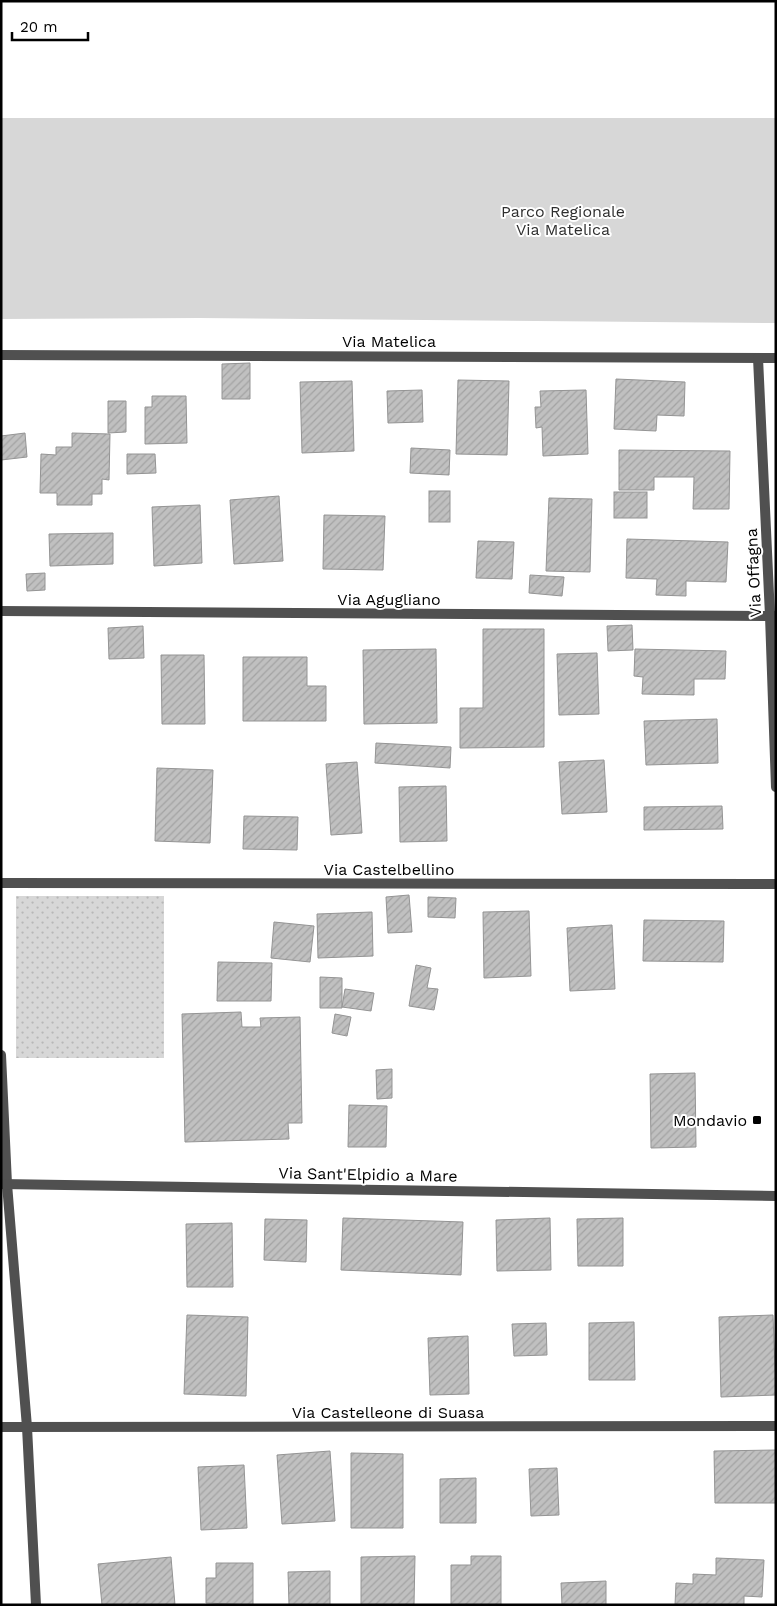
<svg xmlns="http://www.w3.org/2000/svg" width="777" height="1606" font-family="'Work Sans',sans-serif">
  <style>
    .grass { fill: url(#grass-dots) }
    .green { fill: #d7d7d7 }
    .building { fill: url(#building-hatch); stroke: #949494 }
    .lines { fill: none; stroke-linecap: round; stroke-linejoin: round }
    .minor { stroke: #505050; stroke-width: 10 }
    .poi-dot { fill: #000; stroke: #fff; stroke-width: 2 }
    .labels { text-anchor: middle; stroke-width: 4; stroke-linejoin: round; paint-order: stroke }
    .park-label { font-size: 16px; fill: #2e2e2e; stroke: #fff }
    .street-label { font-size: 16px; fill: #000; stroke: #fff }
    .poi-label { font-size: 16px; fill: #000; stroke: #fff; text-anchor: end }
  </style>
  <defs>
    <pattern id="grass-dots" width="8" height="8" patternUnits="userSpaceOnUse" patternTransform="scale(1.25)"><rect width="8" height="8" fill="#d7d7d7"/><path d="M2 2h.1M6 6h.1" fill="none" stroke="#b7b7b7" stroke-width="1.8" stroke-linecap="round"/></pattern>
    <pattern id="building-hatch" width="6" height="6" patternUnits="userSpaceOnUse" patternTransform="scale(1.25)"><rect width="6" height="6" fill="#c0c0c0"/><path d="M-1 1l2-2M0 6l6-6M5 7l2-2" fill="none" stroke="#a3a3a3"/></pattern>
  </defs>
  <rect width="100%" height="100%" fill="#fff"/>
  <rect class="grass" x="16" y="896" width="148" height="162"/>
  <path class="green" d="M1,118H776V323L199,318L1,319Z"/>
  <g class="building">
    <path d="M250,363V399H222V364Z"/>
    <path d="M616,379L685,382L684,416L657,415L656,431L614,429Z"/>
    <path d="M458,380L509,381L507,455L456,454Z"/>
    <path d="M352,381L354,451L302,453L300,382Z"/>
    <path d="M422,390L423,422L388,423L387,391Z"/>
    <path d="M586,390L588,454L543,456L542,427L536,428L535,407H541L540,391Z"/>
    <path d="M152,396H186L187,443L145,444V407H152Z"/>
    <path d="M108,401H126V432L108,433Z"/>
    <path d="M25,433L27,457L1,460V436Z"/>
    <path d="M72,433L110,434L109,480L102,479V494H92V505H57V493H40L41,454L56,455V447H72Z"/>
    <path d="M411,448L450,450L449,475L410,473Z"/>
    <path d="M619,450L730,451L729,509H693L694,477H654V490H619Z"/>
    <path d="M127,454H155L156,473L127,474Z"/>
    <rect x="429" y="491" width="21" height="31"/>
    <rect x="614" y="492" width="33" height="26"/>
    <path d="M279,496L283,561L234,564L230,500Z"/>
    <path d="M549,498L592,499L590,572L546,571Z"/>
    <path d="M200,505L202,563L154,566L152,507Z"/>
    <path d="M324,515L385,516L383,570L323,569Z"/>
    <path d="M113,533V564L50,566L49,534Z"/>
    <path d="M627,539L728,542L726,582L686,581V596L656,595L657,579L626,578Z"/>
    <path d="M478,541L514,542L512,579L476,578Z"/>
    <path d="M45,573V590L27,591L26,574Z"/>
    <path d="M530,575L564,577L562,596L529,593Z"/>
    <path d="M632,625L633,650L608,651L607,626Z"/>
    <path d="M143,626L144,658L109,659L108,628Z"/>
    <path d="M483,629H544V747L460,748V708H483Z"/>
    <path d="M436,649L437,723L364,724L363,650Z"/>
    <path d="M635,649L726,651L725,679H694V695L642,694L643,677L634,676Z"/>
    <path d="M597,653L599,714L559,715L557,654Z"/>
    <path d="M161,655H204L205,724H162Z"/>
    <path d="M243,657H307V686H326V721H243Z"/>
    <path d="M717,719L718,763L646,765L644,721Z"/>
    <path d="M376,743L451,747L450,768L375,763Z"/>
    <path d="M604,760L607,812L562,814L559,762Z"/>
    <path d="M357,762L362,833L331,835L326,764Z"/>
    <path d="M157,768L213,770L210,843L155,841Z"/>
    <path d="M446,786L447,841L400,842L399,787Z"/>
    <path d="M722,806L723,829L644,830V807Z"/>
    <path d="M244,816L298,817L297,850L243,849Z"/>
    <path d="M409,895L412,932L388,933L386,897Z"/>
    <path d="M428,897L456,898L455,918L428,917Z"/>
    <path d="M529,911L531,976L484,978L483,912Z"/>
    <path d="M372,912L373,956L318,958L317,914Z"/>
    <path d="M644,920L724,921L723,962L643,961Z"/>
    <path d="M274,922L314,926L310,962L271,958Z"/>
    <path d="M612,925L615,989L570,991L567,928Z"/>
    <path d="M218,962L272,963L271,1001H217Z"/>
    <path d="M416,965L431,968L427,988L438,989L434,1010L409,1006Z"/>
    <path d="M320,977L342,978V1008H320Z"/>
    <path d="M345,989L374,993L371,1011L342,1007Z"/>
    <path d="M241,1012L242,1027H261L260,1018L300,1017L302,1123H288L289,1139L185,1142L182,1014Z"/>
    <path d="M335,1014L351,1017L347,1036L332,1033Z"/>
    <path d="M392,1069V1098L377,1099L376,1070Z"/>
    <path d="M695,1073L696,1147L651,1148L650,1074Z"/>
    <path d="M349,1105L387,1106L386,1147H348Z"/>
    <path d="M343,1218L463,1222L461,1275L341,1270Z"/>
    <path d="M550,1218L551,1270L497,1271L496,1220Z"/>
    <path d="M623,1218V1266H578L577,1219Z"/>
    <path d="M265,1219L307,1220L306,1262L264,1260Z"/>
    <path d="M232,1223L233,1287H187L186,1224Z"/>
    <path d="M187,1315L248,1317L246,1396L184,1394Z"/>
    <path d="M773,1315L776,1395L721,1397L719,1317Z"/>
    <path d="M634,1322L635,1380H589V1323Z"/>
    <path d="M546,1323L547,1355L514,1356L512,1324Z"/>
    <path d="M468,1336L469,1394L430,1395L428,1338Z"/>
    <path d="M776,1450V1503H715L714,1451Z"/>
    <path d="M330,1451L335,1521L282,1524L277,1455Z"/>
    <path d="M351,1453L403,1454V1528H351Z"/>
    <path d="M244,1465L247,1528L201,1530L198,1467Z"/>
    <path d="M557,1468L559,1515L531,1516L529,1469Z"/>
    <path d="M476,1478V1523H440V1479Z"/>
    <path d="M415,1556L414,1605H361V1557Z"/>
    <path d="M471,1556H501V1605H451V1565H471Z"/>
    <path d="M171,1557L175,1605H102L98,1564Z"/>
    <path d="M716,1558L764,1560L762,1597L744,1596V1605H675L676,1583L693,1584V1574L716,1575Z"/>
    <path d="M216,1563H253V1605L206,1603V1578H216Z"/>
    <path d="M330,1571V1605H289L288,1572Z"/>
    <path d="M606,1581V1605H562L561,1583Z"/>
  </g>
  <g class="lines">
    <g class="minor">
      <path d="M1,355L776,358"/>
      <path d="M758,358L770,616L776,787"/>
      <path d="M1,611L776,616"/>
      <path d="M1,883L776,884"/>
      <path d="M1,1055L7,1184L27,1427L36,1605"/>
      <path d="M1,1184L776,1196"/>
      <path d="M1,1427L776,1426"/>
    </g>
  </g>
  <rect class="poi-dot" x="752" y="1115" width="10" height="10" rx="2.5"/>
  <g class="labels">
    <g class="park-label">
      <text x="563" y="217">Parco Regionale<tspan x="563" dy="18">Via Matelica</tspan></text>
    </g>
    <g class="street-label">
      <text x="389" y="347">Via Matelica</text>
      <text transform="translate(753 573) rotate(-93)" y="6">Via Offagna</text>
      <text x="389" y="605">Via Agugliano</text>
      <text x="389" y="875">Via Castelbellino</text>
      <text transform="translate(368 1174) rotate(1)" y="6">Via Sant'Elpidio a Mare</text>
      <text x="388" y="1418">Via Castelleone di Suasa</text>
    </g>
    <g class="poi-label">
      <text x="747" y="1126">Mondavio</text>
    </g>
  </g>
  <rect width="777" height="1606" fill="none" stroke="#000000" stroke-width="5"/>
  <path d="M12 32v8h76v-8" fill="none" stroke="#000000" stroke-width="2.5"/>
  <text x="20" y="32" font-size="15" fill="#000000" stroke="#ffffff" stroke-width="4" paint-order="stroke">20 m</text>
</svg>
